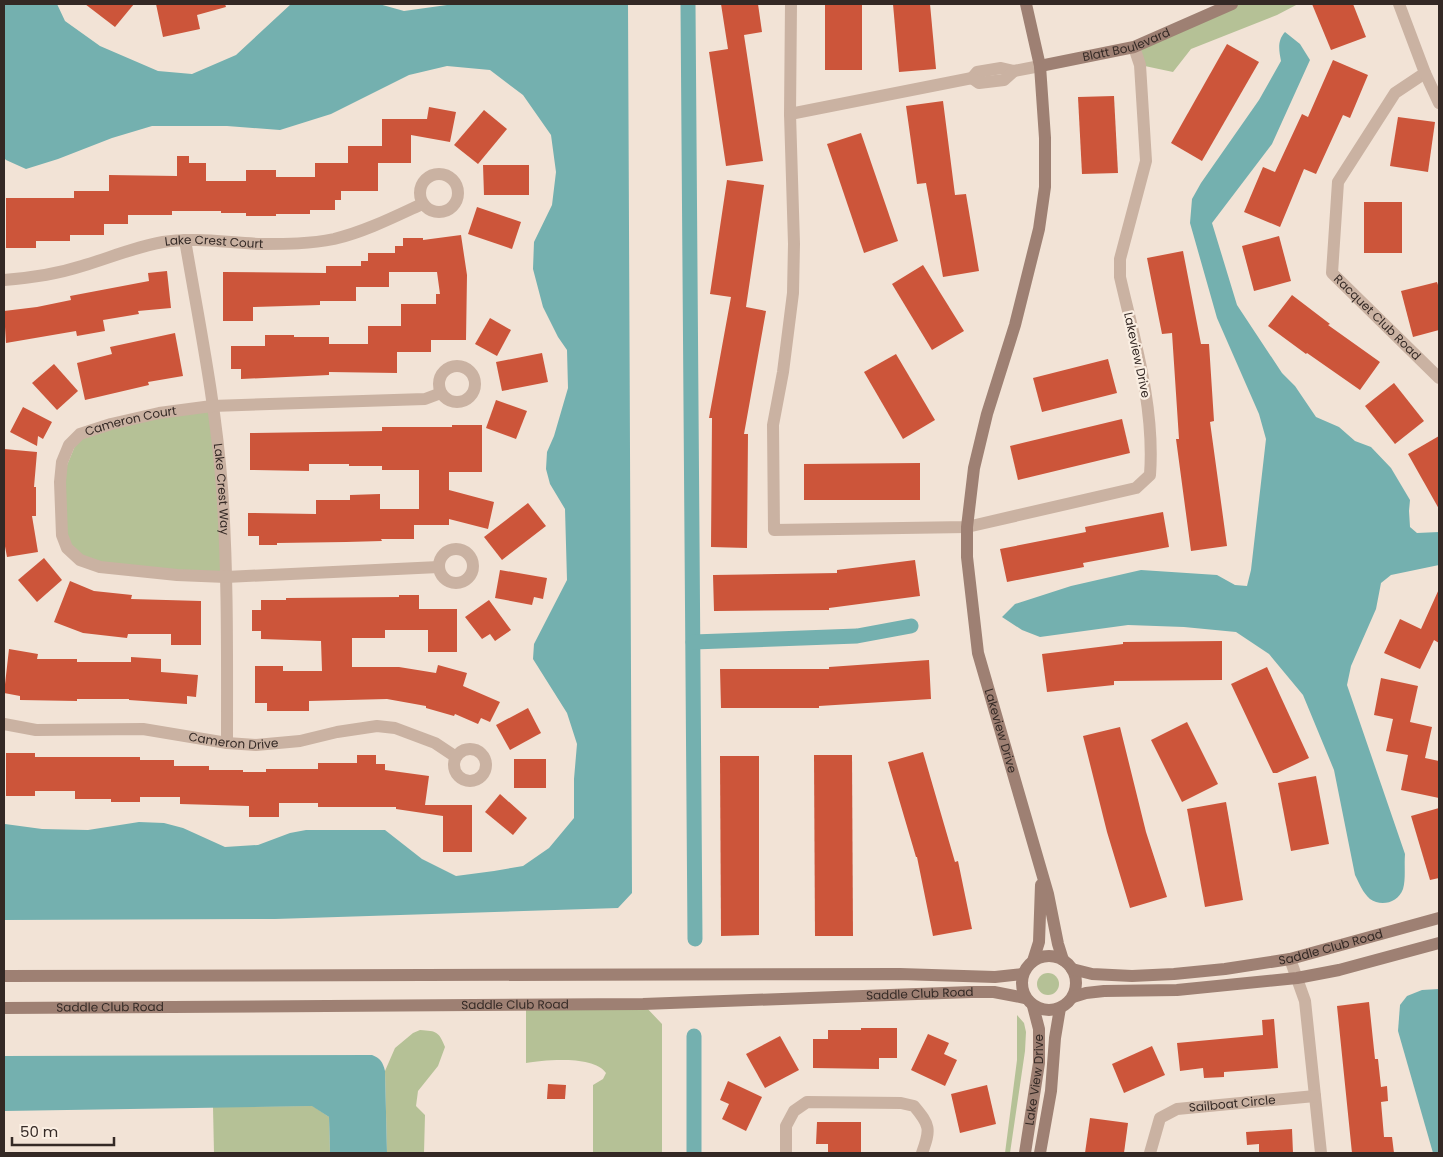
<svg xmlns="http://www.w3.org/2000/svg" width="1443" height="1157" font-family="Poppins,sans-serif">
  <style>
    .green { fill: #b5c196 }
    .water { fill: #74b0af }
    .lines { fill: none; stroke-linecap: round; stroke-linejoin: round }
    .canal { stroke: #74b0af; stroke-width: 15 }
    .building { fill: #cc553a }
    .street { stroke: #cab2a2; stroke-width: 12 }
    .secondary { stroke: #9e8073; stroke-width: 12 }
    .labels { text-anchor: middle; stroke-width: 4.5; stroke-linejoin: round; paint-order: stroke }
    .street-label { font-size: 12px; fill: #342925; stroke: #faeee2 }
  </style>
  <rect width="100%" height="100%" fill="#f2e3d6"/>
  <g class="green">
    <path d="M1232,4H1298L1277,15L1191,49L1173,72L1140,65L1134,47Z"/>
    <path d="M212,406L226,577L100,567L67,548L60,482L80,434Z"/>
    <circle cx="1048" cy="984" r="11"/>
    <path d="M643,1004L662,1024V1153H593V1085L603,1079L606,1073C594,1055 544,1060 526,1063V1005Z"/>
    <path d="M1017,1015L1024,1023L1026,1032L1025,1051L1010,1153H1005L1017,1060Z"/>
    <path d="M420,1030C437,1031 439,1032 445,1047L438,1066L418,1091L416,1106L425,1115L424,1153H387L385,1071L395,1048L413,1033Z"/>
    <path d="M313,1106L329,1117L330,1153H214L213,1107Z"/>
  </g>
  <g class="water">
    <path d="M4,4H57L65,21L100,46L158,71L192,74L236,55L291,4H379L404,11L454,4H628L632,893L618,908L275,919L4,920V824H5L42,829L88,830L139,822L164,823L183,828L225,847L258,845L290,833L306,830H385L422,859L456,876L494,871L523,866L549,848L574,818V779L577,744L567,713L533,659L534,644L567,580L565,509L550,484L546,469L547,452L554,436L568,388L567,350L558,337L543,307L533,269L534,242L552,205L556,172L551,135L523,95L490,70L447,66L409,75L331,114L280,130L227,126H152L112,138L58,159L26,169L6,160L4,158Z"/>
    <path d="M1285,32L1300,44L1310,60L1272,144L1212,223L1237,305L1282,373L1295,386L1316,417L1339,427L1355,441L1371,447L1391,468L1410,500L1409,511L1410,527L1417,533L1439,532V565L1391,575L1381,583L1376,609L1351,666L1347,685L1405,854C1404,866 1406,878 1403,889C1398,903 1381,907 1370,899C1363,893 1359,883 1355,875L1334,770L1303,695L1269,654L1236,632L1184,627L1128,625L1040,637L1022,630L1002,617L1015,604L1071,586L1141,570L1217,575L1235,585L1247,586L1251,570L1266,439L1259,414L1217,318L1190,223L1192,199L1201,183L1259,100L1281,61C1279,50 1277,41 1285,32Z"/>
    <path d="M1439,989V1153H1433L1398,1031L1400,1005L1407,996L1422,990Z"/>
    <path d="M372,1055C380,1058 383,1062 385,1071L387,1153H330L329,1117L312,1106L4,1111V1056Z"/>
  </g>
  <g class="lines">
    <g class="canal">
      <path d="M688,4L695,939"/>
      <path d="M693,642L857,636L911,626"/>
      <path d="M694,1153V1036"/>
    </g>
  </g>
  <g class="building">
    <path d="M85,4H134L115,27Z"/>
    <path d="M156,4H225L226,7L197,15L200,29L163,37Z"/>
    <path d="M721,4H758L762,32L744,35L763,161L726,166L709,52L728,49Z"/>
    <rect x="825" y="4" width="37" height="66"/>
    <path d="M893,4H930L936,69L899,72Z"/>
    <path d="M1312,4H1353L1366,37L1331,50Z"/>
    <path d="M1227,44L1259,62L1202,161L1171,143Z"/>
    <path d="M1333,60L1368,75L1350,118L1343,115L1316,174L1304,169L1280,227L1244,212L1263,167L1275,172L1302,114L1308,117Z"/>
    <path d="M1114,96L1118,173L1082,174L1078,97Z"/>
    <path d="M943,101L955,195L966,194L979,271L943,277L926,183L917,184L906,106Z"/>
    <path d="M429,107L456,112L450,142L411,135V163H378V191H341V200H335V210H310V214H276V216H246V213H221V211H172V215H128V224H104V235H70V241H36V248H6V198H74V191H109V175L177,176V156H189V163H206V181H246V170H276V177H315V163H348V146H382V119H427Z"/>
    <path d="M484,110L507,129L478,164L454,145Z"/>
    <path d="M1398,117L1435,122L1428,172L1390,166Z"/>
    <path d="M861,133L898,241L864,253L827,144Z"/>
    <path d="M483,165H529V195H484Z"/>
    <path d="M727,180L764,185L746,307L766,311L744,434H748L747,548L711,547L712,418H709L731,297L710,294Z"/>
    <rect x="1364" y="202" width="38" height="51"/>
    <path d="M477,207L521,222L512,249L468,234Z"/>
    <path d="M461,235L467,275L466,340H431V352H397V373L329,372V375L241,379V369H231V346H265V335H294V337H329V344H368V326H401V304H436V294H440L437,272H389V287H356V301H320V305L253,307V321H223V272L326,273V266H361V261H368V253H395V246H403V238H423V240Z"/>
    <path d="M1279,236L1291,281L1254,291L1242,246Z"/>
    <path d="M1183,251L1201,344H1209L1214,421L1210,422L1227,546L1191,551L1176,439H1179L1172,333L1162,334L1147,258Z"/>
    <path d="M923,265L964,331L932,350L892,284Z"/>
    <path d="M167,271L171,308L138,311L139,314L103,320L105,331L77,336L76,331L6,343L4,311L37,307L71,300L70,296L149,281L148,273Z"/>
    <path d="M1437,282L1439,288V330L1413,337L1401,291Z"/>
    <path d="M1292,295L1330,324L1328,325L1380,362L1360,390L1307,353L1306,354L1268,326Z"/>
    <path d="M490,318L511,330L497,356L475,344Z"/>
    <path d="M175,333L183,376L148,382L149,385L85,400L77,363L112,354L110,347Z"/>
    <path d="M542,353L548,382L502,391L496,362Z"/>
    <path d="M896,354L935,420L903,439L864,372Z"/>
    <path d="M1108,359L1117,393L1042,412L1033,378Z"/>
    <path d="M54,364L78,391L57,410L32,383Z"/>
    <path d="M1394,383L1424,421L1395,444L1365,406Z"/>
    <path d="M496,400L527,411L516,439L486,428Z"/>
    <path d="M23,407L52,422L43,439L38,436L37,446L10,432Z"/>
    <path d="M1122,419L1130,453L1018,480L1010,446Z"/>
    <path d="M452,425H482V472H449V490L494,502L488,529L449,519V525H414V539H381L382,541L346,542L277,543V545H259V536H248V513L316,514V500H350V495L380,494V509H419V470H382V466H349V464H309V471L250,470V433L382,431V427H452Z"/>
    <path d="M1439,436V509L1408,454Z"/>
    <path d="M4,449L37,452L34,487H36V516H32L38,552L7,557L4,541Z"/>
    <path d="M920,463V500H804V464Z"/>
    <path d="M528,503L546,526L502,560L484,537Z"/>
    <path d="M1163,512L1169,547L1083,563L1084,567L1007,582L1000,549L1086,532L1085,527Z"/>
    <path d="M44,558L62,580L37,602L18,580Z"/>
    <path d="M915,560L920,596L829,608V610L714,611L713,575L837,573V570Z"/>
    <path d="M500,570L547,578L543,599L534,597L532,605L495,598Z"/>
    <path d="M70,581L94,591L132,595L131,599L201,601V645H171V634H128L127,638L83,633L54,622Z"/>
    <path d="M1439,589V643L1434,640L1420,669L1384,653L1400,619L1421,629Z"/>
    <path d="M399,595H419V609H457V652H428V630H385V638H352V667H399L436,673L438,665L467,673L463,686L500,702L490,722L481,718L478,724L455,714L454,716L426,708V706L387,699L309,701V711H267V703H255V666H283V671H322L321,641L261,639V631H252V610H261V600H286V598L399,597Z"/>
    <path d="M489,600L511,630L495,641L490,634L482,639L465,617Z"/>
    <path d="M1222,641V680L1114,681V685L1047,692L1042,654L1123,644V642Z"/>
    <path d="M9,649L38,654L37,659H77V662H131V657L161,659V672L198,675L196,697L187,696V704L129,700V699H77V701L20,700V696L4,693Z"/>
    <path d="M929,660L931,699L819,706V708H721L720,669H829V667Z"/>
    <path d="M1267,667L1309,758L1277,773H1273L1231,684Z"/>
    <path d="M1381,678L1418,686L1410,722L1432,727L1425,758L1439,761V798L1401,790L1408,755L1386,751L1393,719L1374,715Z"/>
    <path d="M528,708L541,733L510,750L496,725Z"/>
    <path d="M1187,722L1218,784L1182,802L1151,740Z"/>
    <path d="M1120,727L1146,832L1167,897L1130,908L1107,832L1083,736Z"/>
    <path d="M923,752L955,862L958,861L972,929L933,936L917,857H916L888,762Z"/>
    <path d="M6,753H35V757H140V760H174V766H209V770H243V772H266V769H318V763H357V755H376V764H385V770L429,776L425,805H472V852H443V816L396,809V807H318V803H279V817H249V806L180,804V797H140V802H111V799H75V791H35V796H6Z"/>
    <path d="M814,755H852L853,936H815Z"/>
    <path d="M720,756H759V935L721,936Z"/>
    <rect x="514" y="759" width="32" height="29"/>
    <path d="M1316,776L1329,844L1291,851L1278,783Z"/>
    <path d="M500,794L527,818L513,835L485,812Z"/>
    <path d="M1226,802L1243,900L1205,907L1187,809Z"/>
    <path d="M1439,808V878L1430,880L1411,816Z"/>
    <path d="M1369,1002L1375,1059H1378L1381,1087L1387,1086L1388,1101L1381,1102L1384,1137H1392L1394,1153H1352L1337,1006Z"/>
    <path d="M1274,1019L1278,1068L1224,1072V1077L1204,1078L1203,1068L1180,1071L1177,1043L1263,1035L1262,1020Z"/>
    <path d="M861,1028H897V1058H879V1069L813,1068V1039H828V1030H861Z"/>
    <path d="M928,1034L949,1043L944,1054L957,1060L945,1086L911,1070Z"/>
    <path d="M780,1036L799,1070L765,1088L746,1054Z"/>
    <path d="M1152,1046L1165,1075L1124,1093L1112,1064Z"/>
    <path d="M728,1081L762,1097L746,1131L722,1119L729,1104L720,1100Z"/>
    <path d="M548,1084L566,1085L565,1099H547Z"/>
    <path d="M987,1085L996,1124L960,1133L951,1094Z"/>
    <path d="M1090,1118L1128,1123L1124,1153H1085Z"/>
    <path d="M817,1122H861V1153H828V1144H816Z"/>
    <path d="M1292,1129L1293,1153H1259V1144L1247,1145L1246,1132Z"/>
  </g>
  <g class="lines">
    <g class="street">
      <path d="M791,4L790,114L794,244L793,293L783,372L773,425L774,530L967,527L1136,488L1150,475C1155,408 1135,342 1120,277V259L1146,161L1140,65L1134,47"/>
      <path id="s1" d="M1399,4L1425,73L1395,93L1338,182L1332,273L1439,378"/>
      <path d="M1425,73L1439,103"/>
      <path d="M972,78L977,72L1001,68L1014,71L1040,66"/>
      <path d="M790,114L972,78L979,83L1004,80L1014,71"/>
      <circle cx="439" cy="193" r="19"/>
      <path id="s2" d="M185,240C199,322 216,405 222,488C228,573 227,658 227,743"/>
      <path id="s3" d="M4,280C30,278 57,274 82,266C109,258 135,247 163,242C195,237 229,243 262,244C286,244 310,244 334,239C364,232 394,217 422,204"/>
      <circle cx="457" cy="384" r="18"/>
      <circle cx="456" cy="566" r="17"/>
      <path id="s4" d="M439,567L226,577L177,575L100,567L80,560L67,548L62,535L60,482L62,462L69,445L80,434L111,424L159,413L212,406L425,399L441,393"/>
      <path id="s5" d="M4,724L36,730L143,729L227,743L256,745L300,741L337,732L377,726L395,728L435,743L456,757"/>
      <circle cx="470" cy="765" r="16"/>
      <path d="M1290,959L1305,1001L1321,1153"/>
      <path d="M786,1153V1126L794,1111L807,1102L901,1103L914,1106C930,1125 931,1129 922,1153"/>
      <path id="s6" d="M1150,1153L1160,1118L1177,1109L1315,1096"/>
    </g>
    <g class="secondary">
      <path id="s7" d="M1026,4L1040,66L1045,138V187L1039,229L1015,325L987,414L974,468L967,527V557L978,653L1048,894L1058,944L1063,960"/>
      <path id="s8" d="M1040,66L1134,47L1232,4"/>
      <circle cx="1049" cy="983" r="27"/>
      <path d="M1033,961L1039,942L1041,885"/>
      <path id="s9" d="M1072,969L1092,974L1132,976L1174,974L1225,969L1290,959L1439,918"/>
      <path d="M4,976L900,974L995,977L1023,974"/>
      <path d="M1073,997L1086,993L1104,991L1177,990L1297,978L1339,970L1439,943"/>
      <path id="s10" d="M4,1008L643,1004L971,992H994L1025,998"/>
      <path id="s11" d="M1025,1153L1039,1063V1029L1033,1006"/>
      <path d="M1040,1153L1051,1091L1055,1038L1060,1008"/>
    </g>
  </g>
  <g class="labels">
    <g class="street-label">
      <text dy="4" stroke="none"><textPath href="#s8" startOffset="89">Blatt Boulevard</textPath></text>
      <text dy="4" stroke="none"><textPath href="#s3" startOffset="215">Lake Crest Court</textPath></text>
      <text dy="4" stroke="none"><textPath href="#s1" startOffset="370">Racquet Club Road</textPath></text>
      <text transform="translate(1137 355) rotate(78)" y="4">Lakeview Drive</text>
      <text dy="4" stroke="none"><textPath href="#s4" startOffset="552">Cameron Court</textPath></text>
      <text dy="4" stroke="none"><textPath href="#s2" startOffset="252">Lake Crest Way</textPath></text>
      <text dy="4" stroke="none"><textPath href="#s7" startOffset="742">Lakeview Drive</textPath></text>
      <text dy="4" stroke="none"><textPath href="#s5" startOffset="231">Cameron Drive</textPath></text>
      <text dy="4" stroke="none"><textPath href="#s9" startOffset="262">Saddle Club Road</textPath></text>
      <text dy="4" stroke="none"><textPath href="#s10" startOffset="916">Saddle Club Road</textPath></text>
      <text dy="4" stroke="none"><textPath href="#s10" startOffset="511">Saddle Club Road</textPath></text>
      <text dy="4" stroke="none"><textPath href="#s10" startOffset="106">Saddle Club Road</textPath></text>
      <text dy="4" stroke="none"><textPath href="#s11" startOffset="74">Lake View Drive</textPath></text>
      <text dy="4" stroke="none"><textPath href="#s6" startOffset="111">Sailboat Circle</textPath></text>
    </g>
  </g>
  <rect width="1443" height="1157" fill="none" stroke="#342925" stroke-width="10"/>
  <path d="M12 1137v8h102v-8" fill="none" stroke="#342925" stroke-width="2.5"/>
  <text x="20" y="1137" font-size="15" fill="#342925" stroke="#faeee2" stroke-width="4" paint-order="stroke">50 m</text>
</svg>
